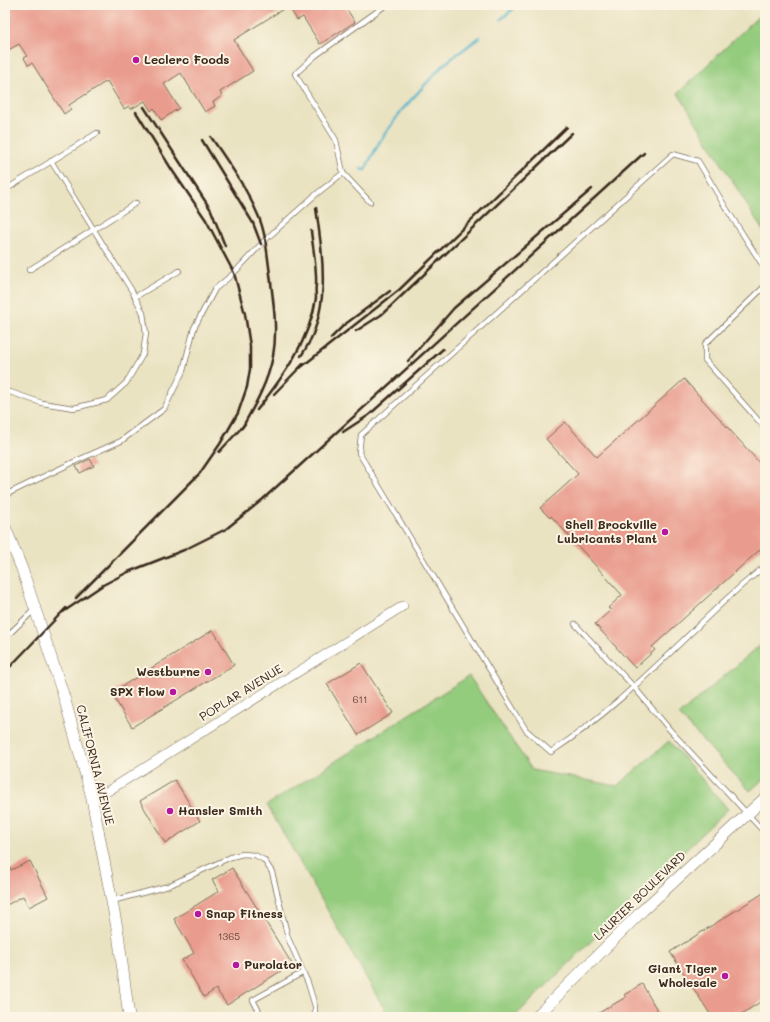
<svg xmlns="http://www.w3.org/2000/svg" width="770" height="1022" font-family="Mali,sans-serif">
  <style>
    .green { fill: #94cc7e; stroke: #687b4e }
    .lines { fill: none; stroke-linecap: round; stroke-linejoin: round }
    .stream { stroke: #4db3cb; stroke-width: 2.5 }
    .building { fill: #e99b8d }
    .service-casing { stroke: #786b57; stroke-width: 6 }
    .minor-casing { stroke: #786b57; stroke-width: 10 }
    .tertiary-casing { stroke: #786b57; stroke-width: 12 }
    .service { stroke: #fff; stroke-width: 4.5 }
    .minor { stroke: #fff; stroke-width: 9 }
    .tertiary { stroke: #fff; stroke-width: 11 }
    .rail { stroke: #3b2a1e; stroke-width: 2.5 }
    .poi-dot { fill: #b5179e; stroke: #fcf5e5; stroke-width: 1.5 }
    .labels { text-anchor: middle; stroke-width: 4; stroke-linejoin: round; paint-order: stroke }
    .number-label { font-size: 10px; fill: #66463a }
    .poi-label { font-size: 12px; font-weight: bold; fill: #3b2a1e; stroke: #fcf5e5; text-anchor: start }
    .street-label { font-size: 12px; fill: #3b2a1e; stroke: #fcf5e5 }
  </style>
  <rect width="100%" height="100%" fill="#fcf5e5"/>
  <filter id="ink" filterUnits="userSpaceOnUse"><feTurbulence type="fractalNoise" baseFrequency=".025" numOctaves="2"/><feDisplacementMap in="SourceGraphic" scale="8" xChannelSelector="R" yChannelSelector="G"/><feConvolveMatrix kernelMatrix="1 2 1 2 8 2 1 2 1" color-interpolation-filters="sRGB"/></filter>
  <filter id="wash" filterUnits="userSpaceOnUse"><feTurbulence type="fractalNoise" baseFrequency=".012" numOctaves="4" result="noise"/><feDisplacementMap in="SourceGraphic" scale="16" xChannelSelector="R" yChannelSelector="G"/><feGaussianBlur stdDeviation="0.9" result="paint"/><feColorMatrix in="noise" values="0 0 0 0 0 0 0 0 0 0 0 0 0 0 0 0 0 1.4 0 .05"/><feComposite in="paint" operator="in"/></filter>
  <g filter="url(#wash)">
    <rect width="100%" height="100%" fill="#eae3c2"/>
    <g class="green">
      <path d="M765,10V234L678,93Z"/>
      <path d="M765,641V778L750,791L679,715Z"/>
      <path d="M469,676L532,770L617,786L669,741L728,809L647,886L539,993L514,1017H389L267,805Z"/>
    </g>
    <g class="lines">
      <g class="stream">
        <path d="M501,19L518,5"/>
        <path d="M361,169L365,170L380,141L401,111L443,65L480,37"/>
      </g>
    </g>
    <g id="blocks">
      <g class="building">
        <path d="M5,5H344L355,22L320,44L303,17L297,20L288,6L234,40L253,71L220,92L222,96L213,102L215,106L205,112L181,73L164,84L179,108L161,120L154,108L151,111L145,101L131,109L129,106L124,109L107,81L69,105L71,109L64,114L32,63L28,65L24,58L27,56L19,44L5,52Z"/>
        <path d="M684,379L765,469V545L652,647L655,650L635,668L595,624L611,610L608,608L622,595L551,516L550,518L540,508L578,474L546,439L565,422L597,457Z"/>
        <path d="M90,459L94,466L80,473L76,466Z"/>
        <path d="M213,630L234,665L132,727L111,693Z"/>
        <path d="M361,663L393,713L358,735L327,684Z"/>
        <path d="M175,780L200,821L165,843L140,801Z"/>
        <path d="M5,859L11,870L30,861L48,897L29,907L23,896L5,906Z"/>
        <path d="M232,868L292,964L227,1005L216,989L204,997L182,960L194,953L174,919L219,891L212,880Z"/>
        <path d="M765,892V999L737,1017H712L670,952Z"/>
        <path d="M642,984L661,1017H592L626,997L624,995Z"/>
      </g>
    </g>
  </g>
  <g filter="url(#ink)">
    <use href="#blocks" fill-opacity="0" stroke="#786b57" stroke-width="1"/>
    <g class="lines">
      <defs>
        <g id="service">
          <path d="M343,173L370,202"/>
          <path d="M5,190L97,133"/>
          <path d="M765,269L726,208L698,161L673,154L361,435L359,453L526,730L551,752C614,711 666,656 721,604C735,591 750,578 765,566"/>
          <path d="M29,270L136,203"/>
          <path d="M765,286L705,344V360L765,428"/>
          <path d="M135,297L179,271"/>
          <path d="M5,393L10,392L42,403L74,408L107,400L126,383L143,354L146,333L143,313L132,291L51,161"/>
          <path d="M5,495L76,461L121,441L164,409L183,371L194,328L215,289L234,273L265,240L314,196L343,173L336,140L295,74L315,56L386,5"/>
          <path d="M575,624L634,687L670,730L765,833"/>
          <path d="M5,638L34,610"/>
          <path d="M112,901L168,886L231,857L243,854L255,855L264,860L272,872L288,938L308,983L315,1006V1017"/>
          <path d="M262,1017L253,1000L302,973"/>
        </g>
        <path id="minor" d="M92,801L403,606"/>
        <g id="tertiary">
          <path d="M5,527L22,569L64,697L91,794L118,933L129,1017"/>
          <path d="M536,1017L643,910L765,798"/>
        </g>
      </defs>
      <use href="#service" class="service-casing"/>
      <use href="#minor" class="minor-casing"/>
      <use href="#tertiary" class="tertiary-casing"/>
      <use href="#service" class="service"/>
      <use href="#minor" class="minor"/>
      <use href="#tertiary" class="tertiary"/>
      <g class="rail">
        <path d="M144,107L211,210L225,246"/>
        <path d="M211,137C228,162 246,187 258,215C266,233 267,254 270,274C273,301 278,329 273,356C268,382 255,405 242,428"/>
        <path d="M202,140L253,223L261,244"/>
        <path d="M356,331L381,315L391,306L572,133"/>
        <path d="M331,338L344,325L390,291"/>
        <path d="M301,356C332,312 323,258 316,208"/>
        <path d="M408,361L454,308L592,189"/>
        <path d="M300,368L399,290L567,127"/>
        <path d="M274,394L303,364"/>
        <path d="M257,410C283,377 310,340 316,298C316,294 315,289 316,285C317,267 313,249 311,231"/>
        <path d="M343,432L369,415L443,349"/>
        <path d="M219,452L245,424"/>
        <path d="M76,598L200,473L220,444L238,413L247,387L250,369V346L245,314L234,273L206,220L172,170L136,112"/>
        <path d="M63,612L103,585L128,572L184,550L226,529L262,500L644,153"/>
        <path d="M5,672L66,608"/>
      </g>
    </g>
  </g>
  <g class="poi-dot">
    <circle cx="136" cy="60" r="4"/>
    <circle cx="665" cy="532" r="4"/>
    <circle cx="208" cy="672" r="4"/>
    <circle cx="173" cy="692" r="4"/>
    <circle cx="170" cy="811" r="4"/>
    <circle cx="198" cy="914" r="4"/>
    <circle cx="236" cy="965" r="4"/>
    <circle cx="725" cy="976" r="4"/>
  </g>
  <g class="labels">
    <g class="number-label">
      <text x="360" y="703">611</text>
      <text x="229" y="940">1365</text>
    </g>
    <g class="poi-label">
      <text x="144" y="64">Leclerc Foods</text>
      <text x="657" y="529" text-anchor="end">Shell Brockville<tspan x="657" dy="14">Lubricants Plant</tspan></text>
      <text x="200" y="676" text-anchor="end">Westburne</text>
      <text x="165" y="696" text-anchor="end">SPX Flow</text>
      <text x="178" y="815">Hansler Smith</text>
      <text x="206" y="918">Snap Fitness</text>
      <text x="244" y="969">Purolator</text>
      <text x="717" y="973" text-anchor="end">Giant Tiger<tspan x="717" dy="14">Wholesale</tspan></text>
    </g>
    <g class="street-label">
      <text transform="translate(241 693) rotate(-32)" y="4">POPLAR AVENUE</text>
      <text transform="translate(95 765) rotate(76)" y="4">CALIFORNIA AVENUE</text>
      <text transform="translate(640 896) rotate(-44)" y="4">LAURIER BOULEVARD</text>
    </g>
  </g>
  <rect width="770" height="1022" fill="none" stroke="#fcf5e5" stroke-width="20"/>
</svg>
